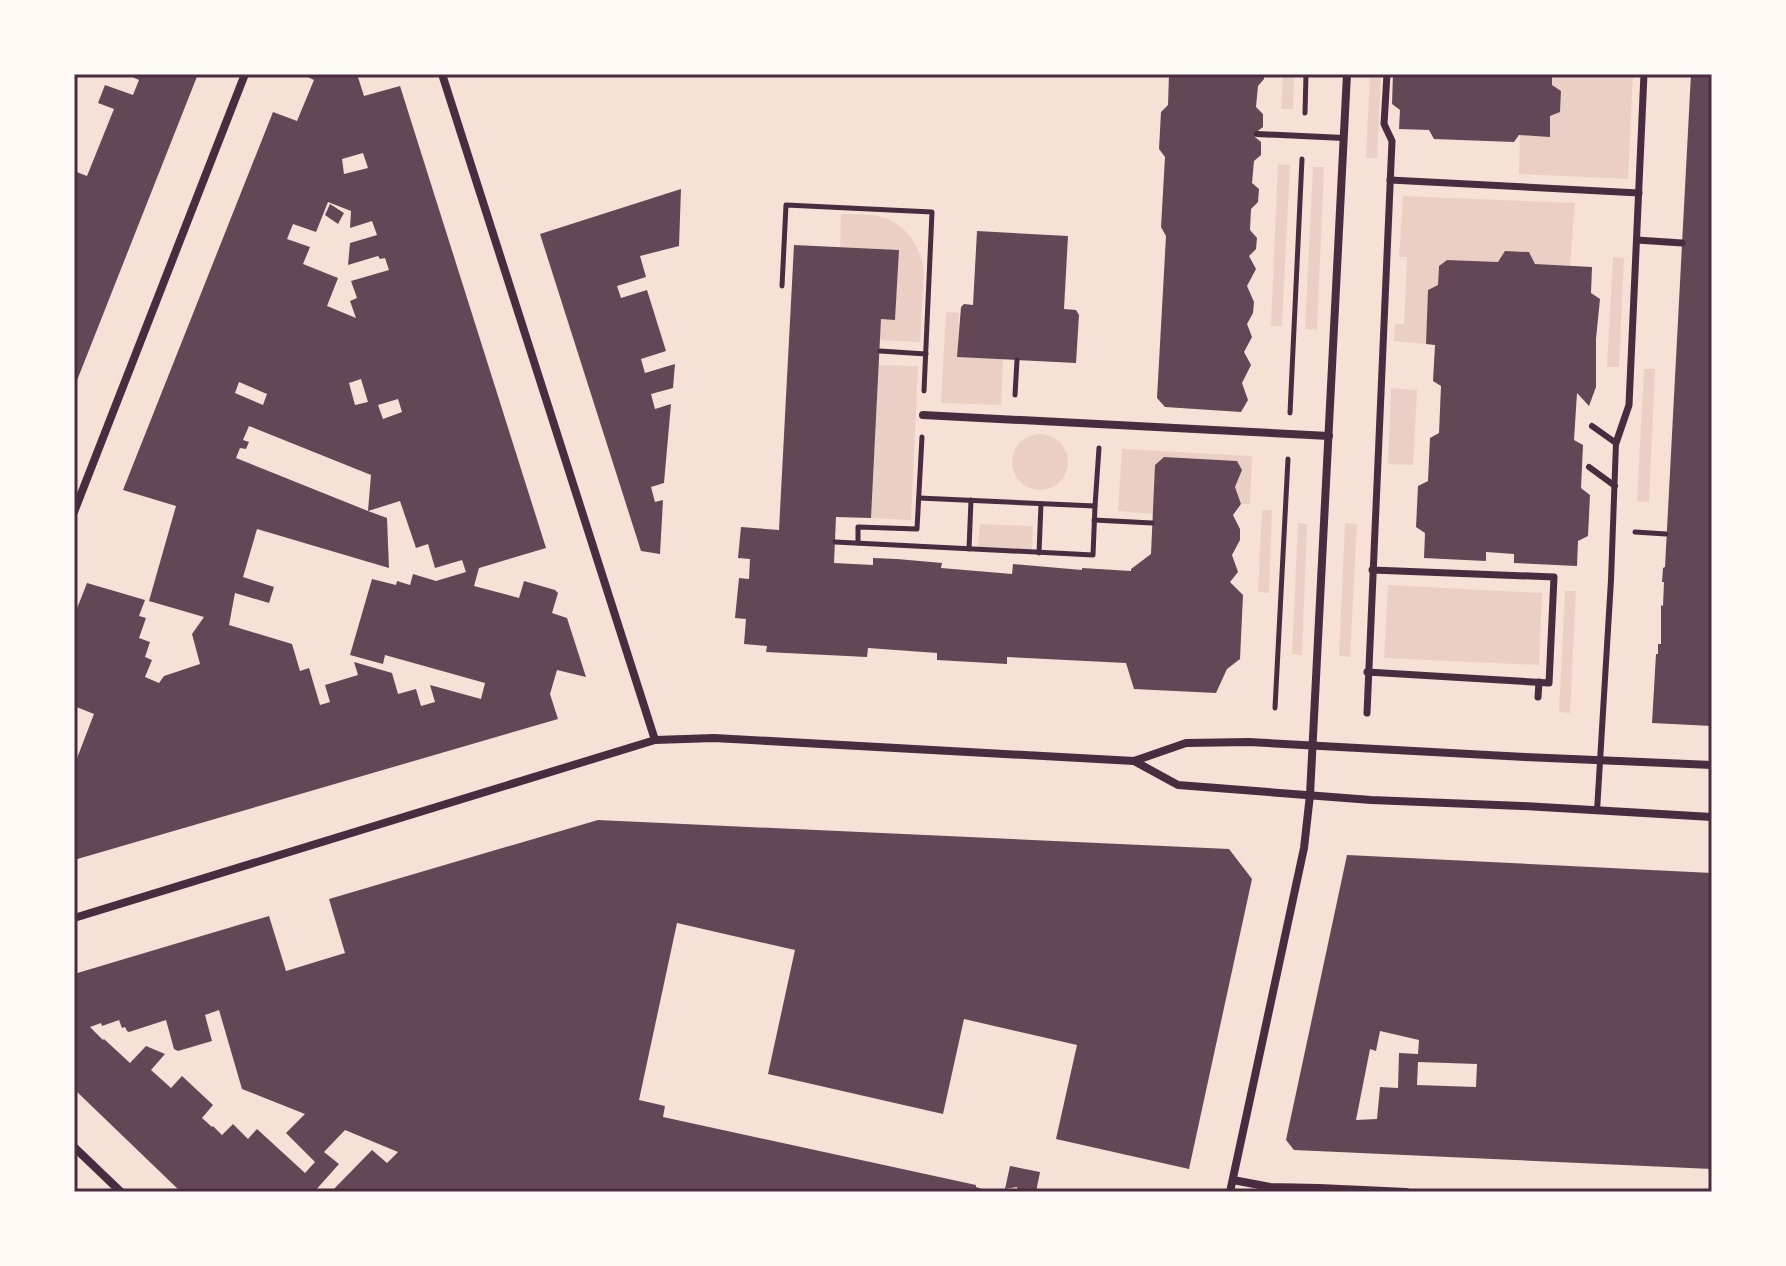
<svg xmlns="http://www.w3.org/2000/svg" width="1786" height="1266" font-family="'Exo 2',sans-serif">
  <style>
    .green { fill: #ebcfc5 }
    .building { fill: #644757; fill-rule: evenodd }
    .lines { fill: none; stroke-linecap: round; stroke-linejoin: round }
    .path { stroke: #4a2c40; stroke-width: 5 }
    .service { stroke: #4a2c40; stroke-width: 6 }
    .pedestrian { stroke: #4a2c40; stroke-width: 7 }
    .minor { stroke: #4a2c40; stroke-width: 8 }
    .neatline { fill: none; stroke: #4a2c40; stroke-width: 3 }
  </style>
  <rect width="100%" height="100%" fill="#f7e1d7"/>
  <g class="green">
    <path d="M1283,74H1294L1293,109H1281Z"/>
    <path d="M1370,74H1381L1377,158H1366Z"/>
    <path d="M1552,74H1633L1628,179L1519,174L1520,135L1549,136L1550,116L1560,112L1561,91L1552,85Z"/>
    <path d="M1278,164L1290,165L1282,326H1271Z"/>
    <path d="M1313,167H1324L1317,330L1305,329Z"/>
    <path d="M1403,196L1575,203L1570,266L1535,264L1529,252L1506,251L1498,262L1447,260L1439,266L1438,285L1428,290L1426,344L1394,341L1395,324H1404L1407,257H1399Z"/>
    <path d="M841,214C851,214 862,214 873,215C902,219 921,244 924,272L920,342L880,340L881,319H895L899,250L840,247Z"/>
    <path d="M1613,257L1624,258L1619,367H1607Z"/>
    <path d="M946,312L959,313L958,357L1003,359L1001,405L941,403Z"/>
    <path d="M879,365L918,366L911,520L871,518Z"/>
    <path d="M1644,369H1655L1649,502L1637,501Z"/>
    <path d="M1391,388L1417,390L1413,465L1388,464Z"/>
    <circle cx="1040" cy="462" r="28"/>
    <path d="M1122,449L1252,456L1250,504H1241L1235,487L1242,470L1237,461L1164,457L1155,465L1153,514L1118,511Z"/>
    <path d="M1262,510H1272L1269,593L1258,592Z"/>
    <path d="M1298,523L1307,524L1302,655L1292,654Z"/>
    <path d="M1345,523L1357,524L1350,657L1339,656Z"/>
    <path d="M980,524L1033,526L1032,549L978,547Z"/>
    <path d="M1388,585L1542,593L1539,665L1384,658Z"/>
    <path d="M1565,591H1576L1570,713L1559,712Z"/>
  </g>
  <g class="building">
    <path d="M126,74H198L74,388V171L87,176L114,109L98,103L105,85L133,95L139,80Z"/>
    <path d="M301,74H357L364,96L400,86L546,548L479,568L474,586L519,598L524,581L555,590L558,593L552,613L567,618L586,677L557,670L550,694L558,719L74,860V766L94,714L74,706V616L87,583L145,600L139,616L146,618L139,638L150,642L145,657L152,660L145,677L159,683L164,676L200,664L192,634L204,617L149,601L176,506L123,490L273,112L297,121L314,80ZM363,153L368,168L344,174L342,159ZM328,202L351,211L350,228L372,221L377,235L350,243L348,265L378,256L380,259L385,258L389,270L351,281L357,298L350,301L356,318L327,306L338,278L303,264L310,247L287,239L293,224L316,232ZM361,379L368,402L355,405L349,383ZM239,382L267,394L263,405L235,393ZM398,399L402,412L383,419L378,405ZM249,426L371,475L368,511L400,501L416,548L428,544L435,568L462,560L466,572L436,581L413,574L410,585L397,581L396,585L372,579L350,655L383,664L385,655L485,683L481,699L430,685L435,702L421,706L416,689L398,694L392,673L354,662L358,675L325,685L330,702L320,705L309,668L300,671L292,644L229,625L235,593L269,603L274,587L243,577L257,529L389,568L387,518L368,511L236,458L240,448L246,449L249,442L243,440Z"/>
    <path d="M1169,74H1264V79L1258,86L1256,107L1263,114V127L1255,133V137L1261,142V155L1254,161L1252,183L1259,189L1258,202L1251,209L1250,230L1257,238L1256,249L1249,256L1256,269L1247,286L1254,302L1253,313L1247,324L1252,337L1244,352L1251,365L1242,383L1248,400L1241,412L1165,407L1157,398L1166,236L1161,227L1165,157L1159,149L1161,112L1168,105Z"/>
    <path d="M1393,74H1552V85L1561,91L1560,112L1550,116V137L1519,135L1514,142L1434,139L1429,130L1399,129L1400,110L1392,104Z"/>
    <path d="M1691,74H1712V726L1652,723L1656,654H1658V644H1661V605L1663,606L1664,582H1662L1663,568L1665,567Z"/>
    <path d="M681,189L679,246L640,256L646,277L617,286L621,298L647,290L666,351L641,359L645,373L675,364L673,388L651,394L655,409L671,404L664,483L651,487L655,502L663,500L660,554L641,551L540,234Z"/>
    <path d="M330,204L344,213L338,224L325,215Z"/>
    <path d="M977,231L1068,236L1064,309L1076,310L1079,315L1076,363L957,357L961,307L964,304L973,305Z"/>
    <path d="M794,245L899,250L895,320L881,319L871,518L836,517L834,563L873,565V558L897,559L942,563L941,568L1012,574L1013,564L1082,570V568L1131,571V569L1151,554L1155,465L1164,457L1237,461L1242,470L1235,487L1241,504L1233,515L1240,529V540L1232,555L1238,572L1230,582L1243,595L1240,659L1227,669L1216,693L1134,689L1126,663L1007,657V664L937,660V653L868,648L867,657L766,652L767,646L744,644L746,619L735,618L739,578L749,579L750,559L738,558L741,527L779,530Z"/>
    <path d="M1505,251L1529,252L1535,264L1592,267L1591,293L1600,299L1596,339V387L1589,406L1577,393L1574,440L1583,445L1581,488L1590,495L1588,536L1578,541L1577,566L1514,563V554L1486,552V561L1424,558L1425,533L1416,527L1418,486L1428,481L1430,438L1439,433L1441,386L1433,381L1435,345L1426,344L1428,290L1438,285L1439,266L1447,260L1498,262Z"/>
    <path d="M598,820L1229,849L1252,879L1189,1169L1056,1139L1077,1045L964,1019L943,1114L768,1074L795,950L677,923L639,1100L665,1106L663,1117L976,1185V1187L982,1189L980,1192H331L372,1150L387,1163L398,1152L345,1130L324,1152L339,1164L314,1192H181L74,1089V974L269,916L286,971L345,953L329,899ZM219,1010L242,1089L305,1114L286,1133L315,1162L305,1173L257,1129L248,1139L233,1124L222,1135L213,1126L212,1127L202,1118L213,1105L182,1076L171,1088L151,1070L165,1054L146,1046L130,1063L104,1039L103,1040L90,1027L101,1023L102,1026L119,1020L122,1028L125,1027L127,1031L129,1032L166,1020L174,1049L178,1051L212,1041L205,1015Z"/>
    <path d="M1347,855L1712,873V1169L1294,1150L1286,1140ZM1380,1031L1419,1040L1418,1054L1399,1053L1398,1088L1380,1087L1377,1119L1356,1120L1370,1049L1376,1051ZM1418,1062L1477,1064L1476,1087L1417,1085Z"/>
    <path d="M1010,1166L1040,1172L1036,1192H1018L1017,1187L1005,1189Z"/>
  </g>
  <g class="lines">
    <g class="path">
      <path d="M1305,113L1306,74"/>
      <path d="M782,286L786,205L932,212L924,391"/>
      <path d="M880,351L926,354"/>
      <path d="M1015,395L1017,360"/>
      <path d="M1290,413L1302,159"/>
      <path d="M919,498L1095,506L1099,448"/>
      <path d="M1094,520L1152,523"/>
      <path d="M1635,532L1666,534"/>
      <path d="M835,542L1093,555L1095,506"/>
      <path d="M858,543V527L917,529L922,437"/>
      <path d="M969,549L971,500"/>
      <path d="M1039,553L1041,504"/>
      <path d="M1275,708L1288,459"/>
    </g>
    <g class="service">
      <path d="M1257,134L1344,138"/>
      <path d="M1592,426L1616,443L1611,580L1597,811"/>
      <path d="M1589,467L1615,486"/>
    </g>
    <g class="pedestrian">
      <path d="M1390,180L1639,193"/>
      <path d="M1637,240L1682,243"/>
      <path d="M1616,443L1629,405L1644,74"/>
      <path d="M1367,672L1549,683L1554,577L1372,570"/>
      <path d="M1538,697L1539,682"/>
      <path d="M1367,713L1392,141L1384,124L1387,74"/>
    </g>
    <g class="minor">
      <path d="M442,74L655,740"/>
      <path d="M923,415L1329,436"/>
      <path d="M74,512L245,74"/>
      <path d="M1134,761L1178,785L1371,800L1522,806L1712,817"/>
      <path d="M74,918L655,740L714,738L1134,761L1186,743L1249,742L1525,757L1712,765"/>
      <path d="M74,1147L121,1192"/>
      <path d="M1233,1180L1270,1187L1319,1188L1406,1192"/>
      <path d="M1230,1192L1304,848L1310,795L1347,74"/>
    </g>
  </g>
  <rect width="1786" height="1266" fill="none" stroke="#fffaf5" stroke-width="152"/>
  <rect x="76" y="76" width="1634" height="1114" class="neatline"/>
</svg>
